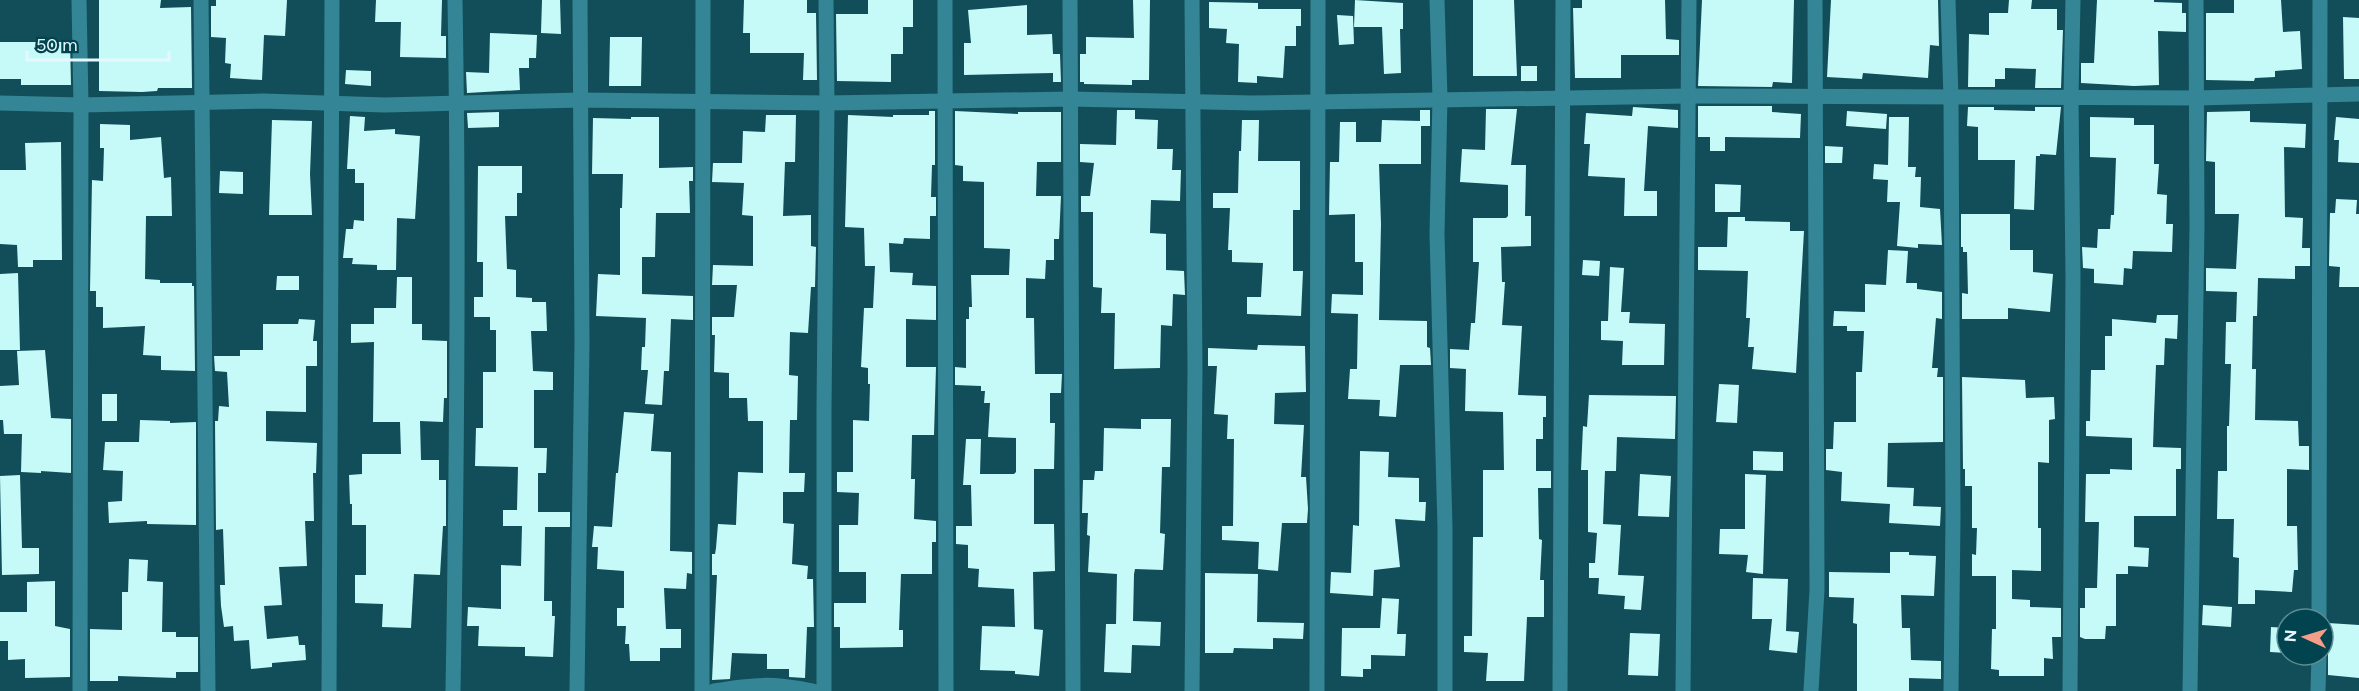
<svg xmlns="http://www.w3.org/2000/svg" width="2359" height="691" font-family="Figtree,sans-serif">
  <style>
    .building { fill: #c6faf8 }
    .lines { fill: none; stroke-linecap: round; stroke-linejoin: round }
    .minor { stroke: #348696; stroke-width: 15 }
  </style>
  <rect width="100%" height="100%" fill="#124e59"/>
  <g class="building">
    <path d="M99,0H161L160,8L191,7L192,88H158L157,91L142,92L99,91Z"/>
    <path d="M216,0H287L285,36L264,35L262,80L230,78L231,64L225,63L226,38L211,37V6H216Z"/>
    <path d="M376,0H442L441,36H446V58L400,57L401,22H375Z"/>
    <path d="M542,0H560L561,34L541,33Z"/>
    <path d="M744,0H807V13H816L817,80H803L804,53H750V33H743Z"/>
    <path d="M868,0H913V27H903V54H891V82L837,81L836,14H868Z"/>
    <path d="M1133,0H1150L1149,80H1132V85L1084,84V82H1080V54H1086V37L1134,38Z"/>
    <path d="M1355,0L1403,3V29H1400L1401,73L1384,74L1382,27H1354Z"/>
    <path d="M1473,0H1514L1517,76H1473Z"/>
    <path d="M1582,0H1665L1666,39L1679,40V55H1621V78H1575L1573,8H1582Z"/>
    <path d="M1702,0H1794L1792,83L1773,82L1772,87L1698,86Z"/>
    <path d="M1831,0H1938L1939,46L1930,45L1928,78L1863,73L1862,79L1827,77Z"/>
    <path d="M2009,0H2032L2031,9H2057V30H2063L2061,88H2035L2036,69L2005,68V79H1995V87H1968L1969,34L1989,35V13H2008Z"/>
    <path d="M2097,0H2154V2L2182,3V13H2186V32L2158,31L2159,85L2134,86L2081,83V63H2094Z"/>
    <path d="M2234,0H2281L2283,32L2300,31L2302,69L2275,71V77L2255,78L2254,81L2206,80V13H2234Z"/>
    <path d="M1209,2L1258,3V9H1301V26H1296V46H1285L1283,78L1257,76V83L1238,82L1239,44L1226,43L1227,29L1209,28Z"/>
    <path d="M1027,5V35L1052,34L1053,54H1060L1061,82H1053V73L964,75V43H971L968,10Z"/>
    <path d="M1337,15L1353,16L1354,44L1339,45Z"/>
    <path d="M2343,17L2359,18V79H2344Z"/>
    <path d="M490,33L537,35L536,58H529V68H519L520,90L467,93L466,72L489,73Z"/>
    <path d="M610,37H642L641,86H609Z"/>
    <path d="M0,42H70L71,85H21V79H0Z"/>
    <rect x="1521" y="66" width="16" height="15"/>
    <path d="M346,70L371,71V86L345,84Z"/>
    <path d="M1698,106H1772V112L1801,114L1800,138L1725,137V151H1710V137H1698Z"/>
    <path d="M1633,107L1678,110V128L1648,126L1644,191H1657V216H1624L1625,178L1588,176L1590,144H1584L1586,113L1632,116Z"/>
    <path d="M1968,107H1994V110L2035,111V107H2061L2056,155L2040,154V156H2036L2034,210L2014,209L2015,160H1978V127L1967,126Z"/>
    <path d="M1486,109H1517L1511,165H1526L1525,216H1531V246L1501,247L1502,282H1505L1502,325L1522,326L1518,395L1546,396V417H1543V439H1536V471H1551V488H1538L1539,539L1542,540L1540,580H1544V617H1527L1524,681H1486L1488,653L1464,652V636H1472L1473,537H1483V470H1504L1503,412L1465,411L1466,369L1450,368V349L1469,350L1471,323H1475L1479,262H1473V218H1506L1508,216V185L1460,182L1462,149L1485,150Z"/>
    <path d="M1117,110H1135V119L1158,120L1157,149H1173L1172,170H1181L1180,201L1151,200L1150,233L1166,234V270L1184,271L1185,295L1173,294L1172,326L1161,325L1160,368L1114,369L1115,313H1101L1102,288L1093,287V212H1081V196H1090L1094,163L1080,162V144L1116,145Z"/>
    <path d="M1420,110H1430V126H1421V164H1379L1381,224L1379,320L1427,321V347L1430,348L1431,365H1400L1396,417L1379,416L1380,400L1348,399L1350,369H1357L1358,314L1331,313L1332,294L1363,295V262H1355V214L1329,215L1330,162H1339L1340,122H1356V142H1381L1382,120L1420,121Z"/>
    <path d="M929,111H935V165H932L931,197H936V216H930V239L904,238L903,244L889,243L890,272L913,273L912,285L936,286V320L906,319V367H936L934,435H912L911,479H915L914,519L936,521V542H932V574H901L899,630H903V647L840,648V627H834V603H866V572H839V525H858L859,493L837,492V472H853V420L869,421L870,384H868V368L861,367L864,308H873L875,266H865L864,228L845,227L848,115L893,117V115H929Z"/>
    <path d="M955,111L1018,114V112H1061V162H1037L1036,196H1061L1059,239H1054V260H1046L1045,279L1026,278V318H1034L1035,374H1062L1061,393H1050V423H1055L1054,469H1034V524H1054L1055,571L1033,572L1034,629L1043,630L1039,676L1015,674V671L980,670L982,626L1015,627L1014,589L978,587L979,569L968,568V545L956,544V526H972L971,485H963L966,439H981L980,474H1014L1016,472V438L988,437L990,403H984L985,391H981V386L955,385V367L966,368V319H969V307H972L971,275H1009L1010,249L984,248V182L963,181V166L955,165Z"/>
    <path d="M1847,111L1887,114L1886,129L1846,126Z"/>
    <path d="M2250,111V122L2306,124L2305,148L2284,147L2285,217L2303,218L2302,248H2310V266H2295V279L2258,278L2257,316H2253L2252,369H2256L2255,420L2298,421L2299,446H2309V470L2287,469V526H2297L2298,570H2294L2292,592L2255,590V604H2238L2239,558L2233,557L2234,519H2217L2218,471H2227V426H2229L2231,364H2225L2226,322H2236L2237,292L2206,291V268L2236,269L2239,214H2215V162L2206,161L2207,112Z"/>
    <path d="M499,112V127L468,128L467,113Z"/>
    <path d="M766,115H796L795,162H785L783,216L811,215V246L816,247L815,287H811L808,333L790,332L789,375L798,376L797,420H790L789,473H805L804,492H783V523L794,524L792,564L808,566L807,579H813L814,627H807L805,678L789,677V669H767V654L732,653L730,679L712,680L717,575H712V554H715L716,548L718,524L736,525L738,472L763,473V421H748L747,398H729V373L714,372L715,335H712V317H734L737,285H712L713,265L753,266V216L742,215L744,183L712,182L713,163H742L743,131L765,132Z"/>
    <path d="M350,116L365,117L364,131L395,129V134L420,136L415,219L397,218L396,270H377V265L352,264L353,258H343L346,229H353L354,220L364,221V183H355V169H347Z"/>
    <path d="M631,117H659V168L693,167V181H689L690,213H656L655,257H642V294L693,296V320L671,319L669,371H664L662,405L645,404L648,370H641L642,347H645L646,318L596,316L598,274L620,275V208H622L623,174H592L593,118L631,119Z"/>
    <path d="M1889,117H1909L1908,167H1916L1915,177H1921L1920,207L1940,209L1942,245L1918,244V248L1897,246L1900,202H1887L1888,180L1873,179L1874,164L1888,165Z"/>
    <path d="M2090,117L2134,118V125H2154V164H2159L2157,194L2167,195L2166,224H2173L2172,252L2133,251L2132,269L2124,268L2123,285L2094,283V269L2083,268L2082,247L2097,248L2098,229H2110L2111,215H2114L2116,158L2090,157Z"/>
    <path d="M2336,117L2359,119V163L2338,162L2339,140H2334Z"/>
    <path d="M272,120L312,121L310,174L312,215H269Z"/>
    <path d="M1242,120H1259L1258,161H1300V210H1293V271H1303L1301,316L1247,314V297H1261L1263,263L1232,262V250H1228L1230,208H1213V193H1238L1239,151H1241Z"/>
    <path d="M100,124L130,125V140L161,137L164,178L171,177L172,216H146L145,279L160,280V283H192V286H194L195,371L161,370V356L143,355L145,326L103,328V307H96V291H90L92,180L103,181L104,148H100Z"/>
    <path d="M61,142L62,260H33V267H18L17,245L0,244V170H26L25,143Z"/>
    <path d="M1825,146L1843,147L1842,163H1825Z"/>
    <path d="M478,166H522V193H517V216H505L507,269L516,270V297L532,298V302H546L547,331H531L533,371L553,372V390H534V448H547L546,473H538V512H570V527H545L544,601H552V616H555L553,657L525,656V647L478,646L479,626H467L468,607L501,609V565L521,566L522,526H503V510H517L518,467L475,466L476,428H483V372H496V330H490V317H474V297H483V262H477Z"/>
    <path d="M220,171L243,172V194L219,193Z"/>
    <path d="M1715,184L1741,185L1740,212H1715Z"/>
    <path d="M2336,199L2357,200L2356,214H2359V287H2339L2340,267L2329,266L2330,213H2335Z"/>
    <path d="M1961,214H2010V250H2033V272L2053,274L2050,312L2008,308V319H1962V293L1968,294L1967,252H1963V247H1961Z"/>
    <path d="M1728,217H1745V221L1790,222V231H1804L1796,373L1752,369L1754,347H1748L1750,318H1746L1748,271L1698,270V247H1727Z"/>
    <path d="M1888,250L1908,251L1906,283H1917V289L1942,292V319L1936,318L1932,368H1938L1937,377H1943V442L1888,443L1887,487L1914,488L1913,506L1941,507L1940,526L1889,523L1890,504L1841,501L1842,472L1826,470V449H1833L1834,422H1856V372H1862L1864,331H1847V326H1833L1834,311L1865,312V284L1886,285Z"/>
    <path d="M1583,260L1600,261L1599,276L1582,275Z"/>
    <path d="M1610,267L1624,268L1621,312H1630L1629,323L1665,324L1664,365H1622L1623,341L1601,340V321H1608Z"/>
    <path d="M18,273L20,350H0V274Z"/>
    <path d="M277,276H299V290H276Z"/>
    <path d="M397,277H412V324H422V340L447,341V398H444L443,422L420,421L421,460H439V480H446V526H443L440,575L414,574L411,628L382,627L383,604L355,603V575H366V525H352V504H350L349,475L362,474V454H401L400,422H373L374,342L351,343V324H374V308H396Z"/>
    <path d="M2157,315H2178L2177,339L2165,338L2164,365H2156L2154,416L2153,447L2181,448V469H2176V516H2134V547L2149,548L2148,567L2128,566V574H2116V626H2106L2105,639H2085L2080,637V608H2085V588H2097L2099,522H2085L2086,474H2110V469L2132,470V438L2086,436V421H2090L2091,370H2105V336H2112V319L2156,323Z"/>
    <path d="M299,319L315,320L313,341H317V366H306V412L266,411V441L317,443L316,473H313L314,521H305L307,566L279,567L282,605L264,606L267,639L298,636L299,645H305L306,660L272,663V667L251,669L249,640L234,641L233,626L224,627L221,606L220,585H225L223,529L216,530L215,421H218L219,406L229,407L227,372L215,371L214,356H240V350H263V324H298Z"/>
    <path d="M1258,345L1305,346L1306,392L1275,393L1274,424L1304,425L1301,477H1306L1308,509L1307,523H1282L1278,571L1258,569L1259,542L1222,540V526H1233L1234,439H1227L1228,415L1214,414L1217,366H1208V348L1257,350Z"/>
    <path d="M45,350L51,418L71,419V473L41,471V473L21,472L22,434H4L3,420H0V386L19,385L17,351Z"/>
    <path d="M1962,377L2025,380L2026,398L2054,397L2055,419L2049,420V463L2038,462V528H2041V571L2012,570V599L2030,600V607L2061,608V637H2052L2053,659L2044,658V676H1999V670L1991,669L1992,629H1996V576H1972V554L1976,555L1977,528H1972V486H1965V469H1963Z"/>
    <path d="M1719,384L1739,385L1737,423L1716,422Z"/>
    <rect x="102" y="394" width="15" height="27"/>
    <path d="M1589,395L1676,396L1675,439L1617,437L1616,471H1605L1603,524L1621,525L1618,575L1644,576L1641,610L1624,609L1625,596L1598,594L1599,578H1589V563H1595L1597,533L1588,532V470H1581L1583,426L1587,427Z"/>
    <path d="M624,412L654,414L651,451L671,452L670,551L692,552V574L687,573L686,589L664,588L666,629H681V648H660V661H630L629,644H625L626,626H617V608H624V571L597,569L598,547H592L594,526L612,527L616,473H618Z"/>
    <path d="M1141,419H1171L1170,467H1162L1160,533L1165,534L1163,570L1135,569L1134,574L1133,621L1161,622L1160,646L1132,645L1131,673L1104,672L1106,624H1116L1117,574L1088,572L1090,536L1087,535L1088,513H1082L1083,480H1094L1095,471H1103L1104,428L1141,429Z"/>
    <path d="M140,420L170,421V423L196,422V525L147,524V521L109,523L108,502L122,501L123,471L103,470L105,442H139Z"/>
    <path d="M1360,451L1389,452L1388,477L1419,478V502H1426L1425,521L1395,519L1400,567L1374,570L1373,596L1330,593L1331,572L1351,573L1353,525L1359,526Z"/>
    <path d="M1753,451L1783,452V471L1753,470Z"/>
    <path d="M1640,474L1671,476L1669,517L1638,516Z"/>
    <path d="M1745,474L1766,475L1763,574L1746,572L1748,555L1719,554L1720,529H1745Z"/>
    <path d="M20,475L22,548H39V574L2,575L0,476Z"/>
    <path d="M1890,552H1909V555L1936,556L1934,596L1901,595L1902,628H1910L1911,660L1941,661V679L1909,678V691H1857V624L1853,623L1854,598L1829,597V572L1890,573Z"/>
    <path d="M129,559L148,560L147,581L163,582L162,632H176V637H198V672H176V678L118,676V681H90V629L122,630V592H128Z"/>
    <path d="M1205,573L1258,574L1257,622L1304,623L1303,639L1273,638V649L1234,648L1233,653H1205Z"/>
    <path d="M1753,578L1788,579L1786,631L1799,632L1797,653L1769,650L1772,619H1752Z"/>
    <path d="M55,581V626L70,629V677L25,678V659L8,660V641H0V612H27V582Z"/>
    <path d="M1382,598L1399,599L1397,634H1406L1405,656L1371,655V669H1363V677L1341,676L1342,628H1380Z"/>
    <path d="M2203,605L2232,607L2231,627L2202,625Z"/>
    <path d="M2328,623L2359,625V678L2328,675Z"/>
    <path d="M2271,627L2287,628V653L2270,652Z"/>
    <path d="M1630,633L1660,634L1658,676L1628,675Z"/>
  </g>
  <g class="lines">
    <g class="minor">
      <path d="M79,0L81,105L80,691"/>
      <path d="M201,0L208,691"/>
      <path d="M945,0L946,691"/>
      <path d="M1070,0L1073,691"/>
      <path d="M1437,0L1440,98L1437,234L1445,528V691"/>
      <path d="M1948,0L1951,99L1953,519L1951,691"/>
      <path d="M0,103L81,105L263,101L385,105L581,100L827,103L1070,99L1253,103L1688,96L2196,98L2359,94"/>
      <path d="M2319,619L2320,0"/>
      <path d="M329,691L332,0"/>
      <path d="M453,691C457,461 459,230 455,0"/>
      <path d="M577,691L582,343L580,0"/>
      <path d="M702,691L703,0"/>
      <path d="M714,691C755,684 772,683 813,691"/>
      <path d="M824,691V410L827,103L826,0"/>
      <path d="M1192,691L1195,369L1192,0"/>
      <path d="M1317,691L1318,0"/>
      <path d="M1560,691L1563,0"/>
      <path d="M1683,691L1689,0"/>
      <path d="M1811,691L1817,590L1815,0"/>
      <path d="M2070,691L2073,278L2071,97L2073,0"/>
      <path d="M2190,691L2197,226L2196,0"/>
      <path d="M2318,691L2319,655"/>
    </g>
  </g>
  <g transform="translate(2305 637) rotate(274)"><circle r="28" fill="#01434e" stroke="#5d8b94" stroke-width="1.5"/>
  <path d="M0-4.5L10 22L0 15L-10 22Z" fill="#f49e8a"/>
  <text y="-9" font-size="16" font-weight="bold" text-anchor="middle" fill="#e6f8fd">N</text>
  </g>
  <path d="M27 51v9h142v-9" fill="none" stroke="#e6f8fd" stroke-width="3"/>
  <text x="36" y="51" font-size="18" fill="#e6f8fd" stroke="#01434e" stroke-width="4.5" paint-order="stroke">50 m</text>
</svg>
